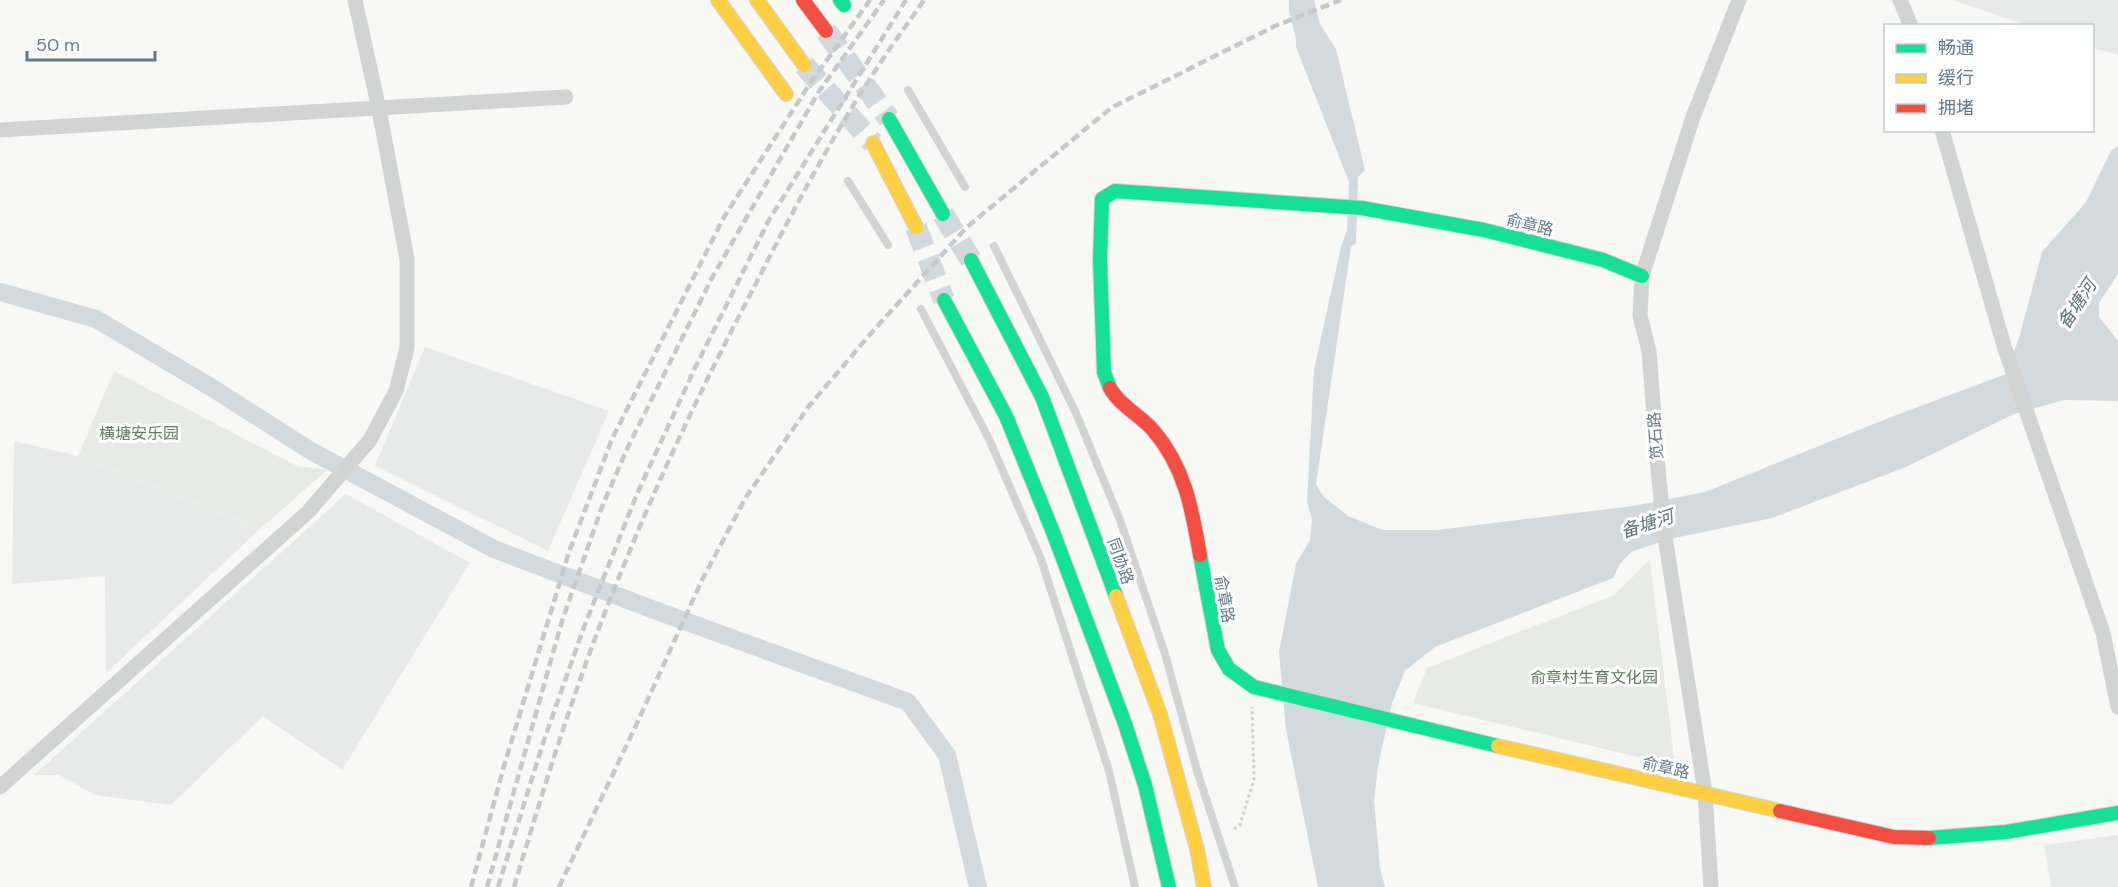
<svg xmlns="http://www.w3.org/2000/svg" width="2118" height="887" font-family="'DM Sans','Noto Sans SC',sans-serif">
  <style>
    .built { fill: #e8eae9 }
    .green { fill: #e8ebe5 }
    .water { fill: #d2dadd }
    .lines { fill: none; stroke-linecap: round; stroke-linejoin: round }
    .canal { stroke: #d2dadd; stroke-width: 18 }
    .secondary-tunnel { stroke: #d3d8dc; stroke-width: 22; stroke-dasharray: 22 11; stroke-linecap: butt }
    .fast-casing { stroke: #d4d6d6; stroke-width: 16 }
    .slow-casing { stroke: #d4d6d6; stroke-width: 16 }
    .jam-casing { stroke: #d4d6d6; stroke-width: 16 }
    .path { stroke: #cecfd0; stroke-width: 3; stroke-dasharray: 3 3; stroke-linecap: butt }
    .lane { stroke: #d2d3d3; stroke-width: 8 }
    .street { stroke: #d2d3d3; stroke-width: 15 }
    .fast { stroke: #16e098; stroke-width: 14 }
    .slow { stroke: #ffcf43; stroke-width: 14 }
    .jam { stroke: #f24e42; stroke-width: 14 }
    .rail { stroke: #c7c8ca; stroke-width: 4.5; stroke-dasharray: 9 4.5; stroke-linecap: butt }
    .labels { text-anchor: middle; stroke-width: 6; stroke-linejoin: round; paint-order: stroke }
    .street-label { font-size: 16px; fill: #64798a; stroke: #fff }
    .park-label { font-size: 16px; fill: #667a60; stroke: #fff }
    .water-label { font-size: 18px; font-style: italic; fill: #5b747e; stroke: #fff }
  </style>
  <rect width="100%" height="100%" fill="#f8f8f7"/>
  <g class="built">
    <path d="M1952,0H2118V55L2093,48L2092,26L2026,25Z"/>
    <path d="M425,347L609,411L548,551L375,466Z"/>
    <path d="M14,441L78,456L260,529L106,673L105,576L12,584Z"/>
    <path d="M346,494L470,563L342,770L263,716L171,805L95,795L59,775H34Z"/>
    <path d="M2118,835V887H2051L2044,845Z"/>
  </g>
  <g class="green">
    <path d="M114,371L297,466L327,470L260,529L78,456Z"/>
    <path d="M1650,560L1675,766L1413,703L1427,668L1614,595Z"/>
  </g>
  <path class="water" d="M1289,0H1314L1320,24L1336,49L1365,170L1358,177L1356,243L1351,247L1316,484L1323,496L1348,516L1382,530H1437L1633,506L1705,492L1891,417L2006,374L2019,338L2042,252L2086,202L2111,151L2118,146V274L2099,303V317L2118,341V401L2064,400L2014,414L1906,467L1772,518L1669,539L1631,552L1620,564L1613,578L1435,647L1405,671L1392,703L1378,766L1374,800L1380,868L1385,887H1318L1286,730L1279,652L1296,564L1310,540L1312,519L1307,502L1314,370L1341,247L1347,230L1349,182L1296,47C1297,30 1287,17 1289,0Z"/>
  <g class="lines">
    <path class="canal" d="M0,292L96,319L209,386L311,451L494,549L657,611L908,702L947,755L978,887"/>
    <g class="secondary-tunnel">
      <path d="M826,31L889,119"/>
      <path d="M804,65L873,143"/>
      <path d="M943,214L971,260"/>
      <path d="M916,227L944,300"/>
    </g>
    <defs>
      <g id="fast">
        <path d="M840,0L844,5"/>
        <path d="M889,119L943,214"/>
        <path d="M971,260L1042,397L1116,596"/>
        <path d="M944,300L1006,416L1053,532L1124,721L1145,785L1169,887"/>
        <path d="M1110,388L1104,372L1100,260L1102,199L1115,191L1362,208L1484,230L1603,260L1642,276"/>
        <path d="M1200,555L1218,650L1229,669L1254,687L1498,746"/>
        <path d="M1929,838L2006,832L2118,813"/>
      </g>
      <g id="slow">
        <path d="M718,0L786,94"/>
        <path d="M757,0L804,65"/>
        <path d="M873,143L916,227"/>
        <path d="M1116,596L1160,714L1197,849L1204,887"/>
        <path d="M1498,746L1780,811"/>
      </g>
      <g id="jam">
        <path d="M803,0L826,31"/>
        <path d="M1110,388C1119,405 1141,416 1153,430C1185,467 1192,509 1200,555"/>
        <path d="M1780,811L1894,837L1929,838"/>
      </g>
    </defs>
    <use href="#fast" class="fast-casing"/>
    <use href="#slow" class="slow-casing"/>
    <use href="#jam" class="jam-casing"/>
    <path class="path" d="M1234,829L1240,825L1254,779L1252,707"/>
    <g class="lane">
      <path d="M908,90L965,187"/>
      <path d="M848,181L888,245"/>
      <path d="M994,246L1076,413L1120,520L1165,654L1198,774L1235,887"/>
      <path d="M921,309L989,439L1041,559L1109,771L1135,887"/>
    </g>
    <g class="street">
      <path d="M1900,0L1911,26"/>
      <path d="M0,130L566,97"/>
      <path d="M1942,130L2004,346L2103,633L2118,707"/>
      <path d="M0,787L308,512L370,440L396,391L407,348V259L379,109L355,0"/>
      <path d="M1711,887L1705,793L1666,543L1659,481L1649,351L1640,316L1642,276L1693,117L1739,0"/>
    </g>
    <use href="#fast" class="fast"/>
    <use href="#slow" class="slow"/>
    <use href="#jam" class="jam"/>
    <g class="rail">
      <path d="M471,887L504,766L569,552L612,439L724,217L809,85L870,0"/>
      <path d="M487,887L562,621L602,507L626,451L713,276L818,93L884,0"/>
      <path d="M498,887L544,740L584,627L637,494L695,368L769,220L906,0"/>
      <path d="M514,887C546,780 579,673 622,570C660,475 704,383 751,293C791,215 831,137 879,65C893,43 909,22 924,0"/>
      <path d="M559,887L633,732L702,580L746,497L809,406L873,331L967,227L1111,108L1275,26L1341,0"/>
    </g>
  </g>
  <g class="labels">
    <g class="street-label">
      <text transform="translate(1530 224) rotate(14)" y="6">俞章路</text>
      <text transform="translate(1655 436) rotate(-94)" y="6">笕石路</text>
      <text transform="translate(1121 561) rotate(70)" y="6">同协路</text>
      <text transform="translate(1225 599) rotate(80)" y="6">俞章路</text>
      <text transform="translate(1666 767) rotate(13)" y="6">俞章路</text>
    </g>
    <g class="park-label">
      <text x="139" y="439">横塘安乐园</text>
      <text x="1594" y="683">俞章村生育文化园</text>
    </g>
    <g class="water-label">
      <text transform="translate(2077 304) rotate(-57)" y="6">备塘河</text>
      <text transform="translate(1647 524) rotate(-18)" y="6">备塘河</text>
    </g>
  </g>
  <rect x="1884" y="24" width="210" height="108" fill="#ffffff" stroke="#c1c9d0" stroke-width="1.5"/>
  <rect x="1896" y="44" width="30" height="9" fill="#16e098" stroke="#c1c9d0" stroke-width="1.5"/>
  <text x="1938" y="54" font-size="18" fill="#64798a">畅通</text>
  <rect x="1896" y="74" width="30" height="9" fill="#ffcf43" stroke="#c1c9d0" stroke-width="1.5"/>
  <text x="1938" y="84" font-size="18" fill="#64798a">缓行</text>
  <rect x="1896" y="104" width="30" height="9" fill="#f24e42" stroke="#c1c9d0" stroke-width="1.5"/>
  <text x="1938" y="114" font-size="18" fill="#64798a">拥堵</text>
  <path d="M27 51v9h128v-9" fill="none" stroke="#64798a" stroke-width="3"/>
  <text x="36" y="51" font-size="18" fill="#64798a" stroke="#ffffff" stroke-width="4.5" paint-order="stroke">50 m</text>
</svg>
